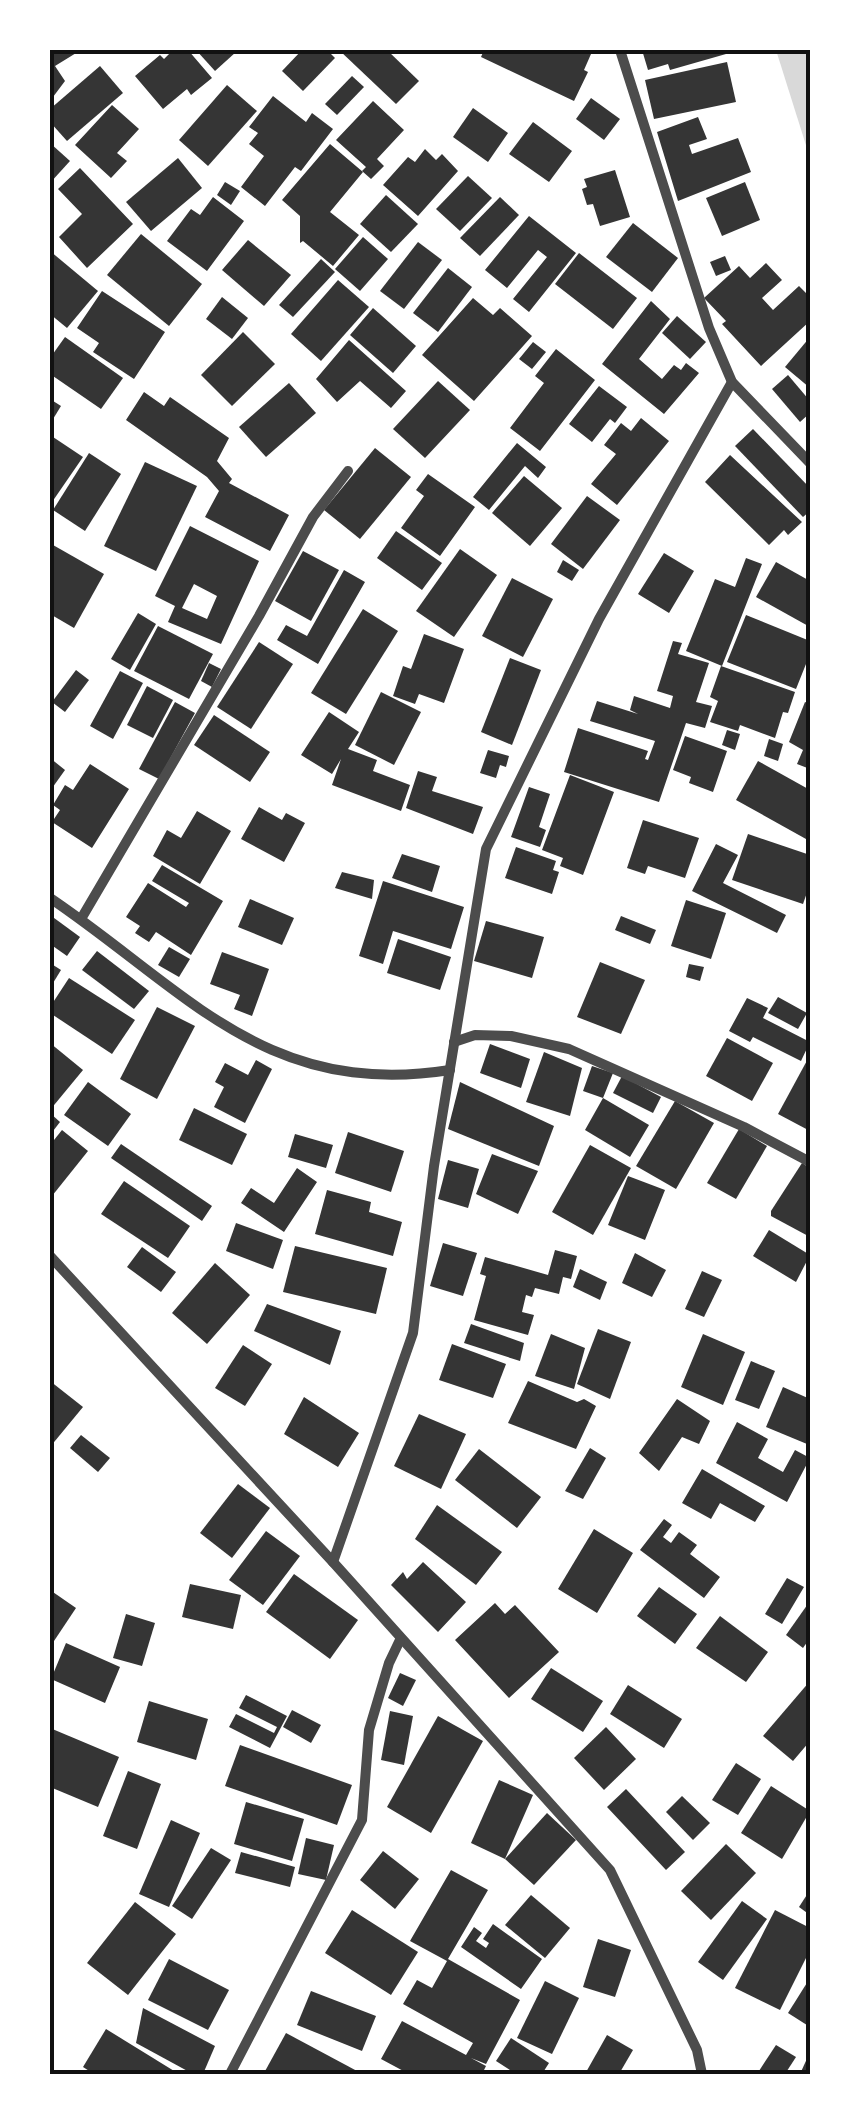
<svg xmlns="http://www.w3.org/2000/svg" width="860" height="2124" font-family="'Noto Serif',serif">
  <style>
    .water { fill: #d9d9d9 }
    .building { fill: #353535; fill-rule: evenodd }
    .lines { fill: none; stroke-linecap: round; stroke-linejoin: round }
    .minor { stroke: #4c4c4c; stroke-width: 10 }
    .neatline { fill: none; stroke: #111; stroke-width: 4 }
  </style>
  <rect width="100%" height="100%" fill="#fff"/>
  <path class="water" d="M776,50H810V158Z"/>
  <g class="building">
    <path d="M50,50H81L55,66L65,81L50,101Z"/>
    <path d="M173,50H188L212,78L191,95L187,89L163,109L135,76L160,55L164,59Z"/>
    <path d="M196,50H234L236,52L215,71Z"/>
    <path d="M302,50H327L335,58L303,91L282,71Z"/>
    <path d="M339,50H387L419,81L396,104Z"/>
    <path d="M484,50H582L591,54L584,70L588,72L574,101L481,57Z"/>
    <path d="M642,50H724L726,54L670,70L668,64L648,70Z"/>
    <path d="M727,62L736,102L654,119L645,80Z"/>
    <path d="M100,66L123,93L67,141L50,122V109Z"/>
    <path d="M352,76L364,87L337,115L325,104Z"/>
    <path d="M227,85L257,111L208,166L179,140Z"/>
    <path d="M273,96L306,122L312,113L333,129L301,171L295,167L265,206L241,187L264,156L249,144L258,133L249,127Z"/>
    <path d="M591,98L620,119L604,140L576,119Z"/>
    <path d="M373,101L404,130L377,159L384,166L371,179L362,171L366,167L336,140Z"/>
    <path d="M112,105L139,129L117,153L127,161L111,178L75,145Z"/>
    <path d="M473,108L508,133L488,162L453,137Z"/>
    <path d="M698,117L707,139L689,145L692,154L738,138L751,172L678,201L657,132Z"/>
    <path d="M533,122L572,151L549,182L509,154Z"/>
    <path d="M50,143L70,161L50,183Z"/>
    <path d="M330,144L363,172L330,212L359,235L333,266L303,241L300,243V216L282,200Z"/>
    <path d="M425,149L436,160L442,154L458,171L418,216L383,185L408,157L415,162Z"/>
    <path d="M178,158L202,188L151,231L126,202Z"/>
    <path d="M80,168L133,224L87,268L59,237L82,214L58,189Z"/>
    <path d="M615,170L630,217L600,226L593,204L587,205L582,189L587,187L584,179Z"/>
    <path d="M468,176L492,198L460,231L436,209Z"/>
    <path d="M225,182L240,191L231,205L217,195Z"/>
    <path d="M745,182L760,220L722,236L706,198Z"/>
    <path d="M386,195L418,224L391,252L360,224Z"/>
    <path d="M213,197L244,221L207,271L167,241L191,209L200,215Z"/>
    <path d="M500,197L519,215L480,256L460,238Z"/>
    <path d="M529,216L576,253L529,312L513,299L547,257L538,250L507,288L485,270Z"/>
    <path d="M633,223L678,258L652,292L606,257Z"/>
    <path d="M141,234L202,284L169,326L107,275Z"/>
    <path d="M363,237L388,259L360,291L335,269Z"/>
    <path d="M248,240L291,275L264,306L222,270Z"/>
    <path d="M418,242L442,260L404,309L380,291Z"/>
    <path d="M50,251L98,291L67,328L50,314Z"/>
    <path d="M579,253L637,298L613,329L555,284Z"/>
    <path d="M725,256L731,270L716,276L710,262Z"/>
    <path d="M321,259L335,272L293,317L279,305Z"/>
    <path d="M766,263L782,280L762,298L773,310L799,286L810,297V321L761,366L722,324L726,321L704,298L739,266L750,278Z"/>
    <path d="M448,268L472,287L438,332L413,313Z"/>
    <path d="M338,280L369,307L321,361L291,334Z"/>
    <path d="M102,291L165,332L134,379L93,352L99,343L77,328Z"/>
    <path d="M222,297L248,318L232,339L206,319Z"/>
    <path d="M473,298L493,315L500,308L532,336L474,401L422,355Z"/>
    <path d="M651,301L670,319L639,359L662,379L674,365L681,370L686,363L699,373L664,414L602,364Z"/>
    <path d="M373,308L416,346L393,373L350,335Z"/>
    <path d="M677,316L706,342L690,359L662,333Z"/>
    <path d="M243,332L275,364L232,406L201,375Z"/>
    <path d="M65,337L123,378L101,409L50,374V358Z"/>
    <path d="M810,337V388L785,367Z"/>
    <path d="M349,340L406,391L391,408L360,381L337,402L316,379Z"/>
    <path d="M533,342L546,352L532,369L519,359Z"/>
    <path d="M556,349L595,380L540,451L510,428L544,383L535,376Z"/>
    <path d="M788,375L810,401V413L800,422L772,389Z"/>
    <path d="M438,381L470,410L425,458L393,429Z"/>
    <path d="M289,383L316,413L266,457L239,427Z"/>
    <path d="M599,386L627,407L615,423L610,419L592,442L569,424Z"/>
    <path d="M144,392L164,406L170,397L229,438L217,461L232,479L229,483L289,515L270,551L205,517L219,491L207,477L126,420Z"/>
    <path d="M50,399L61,406L50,424Z"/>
    <path d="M641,418L669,441L617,505L591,484L616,454L604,445L621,423L631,431Z"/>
    <path d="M753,429L810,488V511L803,517L735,446Z"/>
    <path d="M50,435L83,457L50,505Z"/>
    <path d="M517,443L546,467L538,478L525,466L489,510L473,497Z"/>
    <path d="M375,448L411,477L360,539L324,510Z"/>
    <path d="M89,453L121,474L85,531L53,510Z"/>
    <path d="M730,455L802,522L788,535L784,530L769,545L705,482Z"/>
    <path d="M145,462L197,486L156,571L104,546Z"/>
    <path d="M428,474L475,507L440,556L401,528L424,496L416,490Z"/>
    <path d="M524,476L562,508L530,546L492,513Z"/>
    <path d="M587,496L620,520L583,569L551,544Z"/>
    <path d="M190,526L259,561L221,644L168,622L175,606L155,596ZM194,584L217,596L207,619L182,608Z"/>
    <path d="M396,531L442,563L422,590L377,558Z"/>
    <path d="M53,545L104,574L74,628L50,614Z"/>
    <path d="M460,549L497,575L454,637L416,611Z"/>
    <path d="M303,551L339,570L311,621L275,601Z"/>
    <path d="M664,553L694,571L669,613L638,594Z"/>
    <path d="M746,558L762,564L722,666L686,651L715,579L735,587Z"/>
    <path d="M563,560L579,570L572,581L557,572Z"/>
    <path d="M776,562L810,581V627L756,597Z"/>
    <path d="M344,570L365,582L318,664L277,640L286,625L307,636Z"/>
    <path d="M512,578L553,599L523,657L482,636Z"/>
    <path d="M363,609L398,631L346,714L311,693Z"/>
    <path d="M138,613L156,624L130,670L111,659Z"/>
    <path d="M746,615L810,641V654L796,689L727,662Z"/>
    <path d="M158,626L213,654L189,699L134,671Z"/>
    <path d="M424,634L464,649L444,703L419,694L415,704L393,696L403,666L411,669Z"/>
    <path d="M673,641L682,643L678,654L709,663L696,702L712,706L705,728L686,723L659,802L564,772L578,728L648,751L645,759L648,760L655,741L590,721L597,701L638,714L630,710L634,696L670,708L673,696L657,691Z"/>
    <path d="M259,642L293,664L251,729L217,707Z"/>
    <path d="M510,658L541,670L512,745L481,732Z"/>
    <path d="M209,663L221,669L212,687L201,681Z"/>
    <path d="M721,666L795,692L788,713L783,712L775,738L740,725L738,731L710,722L718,701L710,697Z"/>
    <path d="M76,670L89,680L65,712L52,702Z"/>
    <path d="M120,671L143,683L113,739L90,726Z"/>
    <path d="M147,686L173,700L153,738L127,725Z"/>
    <path d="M381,692L421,712L394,765L355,745Z"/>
    <path d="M175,702L195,713L159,779L139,769Z"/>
    <path d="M805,702L810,704V769L797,764L803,750L789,742Z"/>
    <path d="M329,712L359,732L348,749L377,760L373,771L410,785L401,811L332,785L341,759L332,774L301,755Z"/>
    <path d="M214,715L270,752L250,782L194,745Z"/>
    <path d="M727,730L740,734L735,750L722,745Z"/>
    <path d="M685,736L727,751L713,792L689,783L691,777L673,770Z"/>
    <path d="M769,739L783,744L778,761L764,756Z"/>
    <path d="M488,750L509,756L506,767L500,765L496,778L480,773Z"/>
    <path d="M50,758L65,770L50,791Z"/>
    <path d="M758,761L810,790V832L806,839L736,800Z"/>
    <path d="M90,764L129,789L92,848L52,822L60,810L53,805L65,785L73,790Z"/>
    <path d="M418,771L437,777L432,791L483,807L473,834L406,808Z"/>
    <path d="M570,775L614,792L583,875L560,866L563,858L542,850Z"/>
    <path d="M529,787L550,794L539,827L546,830L540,847L511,837Z"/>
    <path d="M259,807L282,820L286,813L305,823L284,862L241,839Z"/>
    <path d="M197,811L231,831L200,884L153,856L167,830L181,838Z"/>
    <path d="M643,820L699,838L685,878L648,866L645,874L627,868Z"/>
    <path d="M748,834L810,855V884L803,904L732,880Z"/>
    <path d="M716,844L738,855L723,883L786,915L777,933L692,891Z"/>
    <path d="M516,847L556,861L553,870L559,872L552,894L505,878Z"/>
    <path d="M402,854L440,866L432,892L392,878Z"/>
    <path d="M162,865L223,901L191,955L156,932L149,942L135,933L140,926L126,917L148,883L186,907L189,903L152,881Z"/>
    <path d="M342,872L374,880L372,899L335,888Z"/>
    <path d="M383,881L464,907L451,949L393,931L383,964L359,956Z"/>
    <path d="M250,899L294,918L282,945L238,927Z"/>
    <path d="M686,900L726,913L711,959L671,946Z"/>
    <path d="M50,915L80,937L67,956L50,944Z"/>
    <path d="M621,916L656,930L650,944L615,930Z"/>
    <path d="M486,921L544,937L532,978L474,961Z"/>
    <path d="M398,939L451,957L440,990L387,973Z"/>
    <path d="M169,947L190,959L179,977L158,965Z"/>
    <path d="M97,951L149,991L134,1009L82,970Z"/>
    <path d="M222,952L269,969L252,1016L234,1009L240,995L210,984Z"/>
    <path d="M600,962L645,980L621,1034L577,1017Z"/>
    <path d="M50,963L61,970L50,988Z"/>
    <path d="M689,964L704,967L700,981L686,977Z"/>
    <path d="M69,978L135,1020L112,1054L50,1013V1007Z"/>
    <path d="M778,997L807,1013L798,1029L768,1013Z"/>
    <path d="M747,998L768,1008L763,1018L810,1042L801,1061L753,1037L750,1042L729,1031Z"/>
    <path d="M157,1007L195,1026L157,1099L120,1079Z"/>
    <path d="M727,1038L773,1063L752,1101L706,1076Z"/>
    <path d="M50,1043L83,1070L50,1110Z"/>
    <path d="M490,1044L530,1059L521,1088L480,1073Z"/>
    <path d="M544,1052L582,1068L570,1116L526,1102Z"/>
    <path d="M810,1055V1131L778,1114Z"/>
    <path d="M256,1060L272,1069L245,1123L214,1107L224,1087L215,1082L225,1063L248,1075Z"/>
    <path d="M592,1066L613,1073L603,1098L583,1091Z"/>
    <path d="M622,1076L661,1097L653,1113L613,1093Z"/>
    <path d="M88,1082L131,1114L108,1146L64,1115Z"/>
    <path d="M460,1082L554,1126L539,1166L448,1129Z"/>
    <path d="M603,1098L649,1125L630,1157L585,1130Z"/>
    <path d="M675,1101L714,1123L676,1189L636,1166Z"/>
    <path d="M194,1108L247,1134L232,1165L179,1140Z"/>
    <path d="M50,1113L60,1122L50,1135Z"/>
    <path d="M739,1129L767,1146L736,1199L707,1183Z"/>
    <path d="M62,1130L88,1151L52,1196L50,1145Z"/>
    <path d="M348,1132L404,1151L391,1192L335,1173Z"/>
    <path d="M295,1134L333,1145L326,1168L288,1157Z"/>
    <path d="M121,1144L212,1206L202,1221L111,1158Z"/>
    <path d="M590,1145L631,1168L593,1235L552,1212Z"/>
    <path d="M492,1154L538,1171L518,1214L476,1194Z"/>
    <path d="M448,1160L479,1169L468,1208L438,1199Z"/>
    <path d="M802,1163L810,1168V1237L771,1216V1211Z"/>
    <path d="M297,1168L317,1182L284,1232L241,1203L251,1188L274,1203Z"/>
    <path d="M628,1176L665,1190L645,1240L608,1225Z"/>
    <path d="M124,1181L190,1226L168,1258L101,1214Z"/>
    <path d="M327,1190L371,1202L369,1212L402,1222L393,1256L315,1234Z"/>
    <path d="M236,1223L283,1240L273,1269L226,1251Z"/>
    <path d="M769,1230L810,1255L796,1282L753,1256Z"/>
    <path d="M443,1243L477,1253L463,1296L430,1286Z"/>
    <path d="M295,1246L387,1268L376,1314L283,1292Z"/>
    <path d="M142,1247L176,1272L161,1292L127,1267Z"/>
    <path d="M555,1250L577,1256L571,1279L563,1277L559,1294L535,1288L532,1297L526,1295L522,1312L534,1315L528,1335L474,1320L486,1276L480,1274L485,1257L548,1275Z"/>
    <path d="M635,1253L666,1270L652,1297L622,1283Z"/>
    <path d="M215,1263L250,1295L207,1344L172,1313Z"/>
    <path d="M580,1269L607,1282L600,1300L573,1287Z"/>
    <path d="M702,1271L722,1280L704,1317L685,1309Z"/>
    <path d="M267,1304L341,1331L330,1365L254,1331Z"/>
    <path d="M471,1324L524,1343L520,1361L464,1343Z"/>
    <path d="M598,1329L631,1342L610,1399L577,1384Z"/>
    <path d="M551,1334L585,1348L574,1389L535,1376Z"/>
    <path d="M703,1334L745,1352L723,1405L681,1387Z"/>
    <path d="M452,1344L506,1364L493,1398L439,1380Z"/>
    <path d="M243,1345L272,1364L245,1406L215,1388Z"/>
    <path d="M751,1361L775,1371L759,1409L735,1400Z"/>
    <path d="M50,1381L83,1407L50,1447Z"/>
    <path d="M528,1381L577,1402L584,1399L596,1406L576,1449L508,1423Z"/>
    <path d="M783,1387L810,1399V1435L807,1444L766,1427Z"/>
    <path d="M304,1397L359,1433L338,1467L284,1434Z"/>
    <path d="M677,1399L710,1421L699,1444L682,1437L659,1471L639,1453Z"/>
    <path d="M419,1414L466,1434L441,1489L394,1466Z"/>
    <path d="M737,1422L768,1439L758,1458L783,1472L795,1450L810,1458L787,1502L716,1463Z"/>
    <path d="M81,1435L110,1458L98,1472L70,1448Z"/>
    <path d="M590,1448L606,1458L583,1499L565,1491Z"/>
    <path d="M479,1449L541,1497L517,1528L455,1480Z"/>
    <path d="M702,1469L765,1506L755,1522L720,1503L711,1519L682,1503Z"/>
    <path d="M238,1484L270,1508L232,1558L200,1533Z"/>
    <path d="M437,1505L502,1552L476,1585L415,1539Z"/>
    <path d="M664,1519L672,1525L663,1537L671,1543L679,1532L697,1545L690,1554L720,1577L704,1598L640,1550Z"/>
    <path d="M594,1529L633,1553L597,1613L558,1589Z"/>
    <path d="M266,1531L300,1556L263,1605L229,1580Z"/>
    <path d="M423,1562L466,1602L438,1632L391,1585L403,1572L407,1579Z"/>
    <path d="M294,1574L358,1620L330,1659L266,1612Z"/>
    <path d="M787,1578L804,1587L782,1624L765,1614Z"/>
    <path d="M190,1584L241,1595L233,1629L182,1617Z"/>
    <path d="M659,1587L697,1614L675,1644L637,1616Z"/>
    <path d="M50,1590L76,1608L50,1647Z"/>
    <path d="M810,1601V1638L803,1648L786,1635Z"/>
    <path d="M495,1603L505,1614L515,1605L559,1652L509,1698L455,1640Z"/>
    <path d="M126,1614L155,1623L142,1666L113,1658Z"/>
    <path d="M720,1616L768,1652L746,1682L696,1648Z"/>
    <path d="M66,1643L120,1667L105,1703L51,1679Z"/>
    <path d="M551,1668L603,1701L583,1732L531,1699Z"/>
    <path d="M400,1673L416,1680L403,1706L388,1698Z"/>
    <path d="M810,1681V1741L793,1761L763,1736Z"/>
    <path d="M628,1685L682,1719L664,1748L610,1714Z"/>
    <path d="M246,1695L287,1716L270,1748L229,1727L236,1714L274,1733L277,1727L239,1708Z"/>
    <path d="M149,1701L208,1719L196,1760L137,1742Z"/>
    <path d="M292,1710L321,1725L311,1743L283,1727Z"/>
    <path d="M390,1711L413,1716L404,1765L381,1760Z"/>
    <path d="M438,1716L483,1741L431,1833L387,1807Z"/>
    <path d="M606,1727L636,1759L604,1790L574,1758Z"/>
    <path d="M50,1728L119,1757L98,1807L50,1787Z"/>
    <path d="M240,1745L352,1785L337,1825L225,1786Z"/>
    <path d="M736,1763L761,1779L738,1815L712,1800Z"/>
    <path d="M128,1771L161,1784L137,1849L103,1836Z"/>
    <path d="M499,1780L533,1795L505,1859L471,1843Z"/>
    <path d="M771,1786L810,1811L782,1859L741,1833Z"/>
    <path d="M626,1789L685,1852L666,1870L607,1807Z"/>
    <path d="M682,1796L710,1823L693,1840L666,1812Z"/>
    <path d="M246,1802L304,1819L292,1861L234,1844Z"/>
    <path d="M547,1813L576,1840L534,1885L505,1859Z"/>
    <path d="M171,1820L200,1833L169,1907L139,1894Z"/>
    <path d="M306,1838L334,1845L326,1880L298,1874Z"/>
    <path d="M726,1844L756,1873L711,1920L681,1891Z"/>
    <path d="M211,1848L231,1860L192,1919L172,1906Z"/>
    <path d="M383,1851L419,1879L395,1909L360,1880Z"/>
    <path d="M241,1852L295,1867L290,1887L235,1873Z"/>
    <path d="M451,1870L488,1890L448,1959L520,2000L486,2064L471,2058L486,2066L482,2074H409L381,2059L402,2021L466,2055L473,2043L403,2004L417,1980L432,1988L447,1961L410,1941Z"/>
    <path d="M810,1890V1915L799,1907Z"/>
    <path d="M531,1895L570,1928L545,1958L505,1925Z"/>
    <path d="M742,1901L767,1919L723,1980L698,1962Z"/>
    <path d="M135,1902L176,1934L128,1995L87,1963Z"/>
    <path d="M352,1910L418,1952L391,1995L325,1953Z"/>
    <path d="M775,1910L810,1928V1950L780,2010L735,1988Z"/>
    <path d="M493,1924L542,1959L521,1989L461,1947L474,1927L482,1933L476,1941L486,1948L489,1943L483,1939Z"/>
    <path d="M598,1939L631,1950L615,1997L583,1987Z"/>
    <path d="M169,1959L229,1990L208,2030L148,2000Z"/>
    <path d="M810,1978V2027L788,2013Z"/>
    <path d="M545,1981L579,1998L552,2054L517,2038Z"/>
    <path d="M311,1991L376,2016L362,2051L297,2025Z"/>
    <path d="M143,2008L215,2046L203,2074H193L136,2043Z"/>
    <path d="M106,2029L179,2074H94L83,2067Z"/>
    <path d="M286,2033L357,2071L356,2074L264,2073Z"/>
    <path d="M607,2035L633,2050L619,2074H585Z"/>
    <path d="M511,2038L549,2063L542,2074H516L496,2061Z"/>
    <path d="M776,2045L796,2057L785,2074H757Z"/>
    <path d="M810,2052V2074H800Z"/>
  </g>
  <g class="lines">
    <g class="minor">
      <path d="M620,50L709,328L732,382L810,463"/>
      <path d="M50,898C186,990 266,1099 450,1070"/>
      <path d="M81,919L259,616L313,517L348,471"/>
      <path d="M454,1042L475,1035L511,1036L569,1049L744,1127L810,1162"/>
      <path d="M50,1256L333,1562L610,1870L697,2050L702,2074"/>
      <path d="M333,1562L413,1333L434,1166L486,849L599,619L732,382"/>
      <path d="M230,2074L362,1820L369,1730L389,1663L400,1640"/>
    </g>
  </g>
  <rect width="860" height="2124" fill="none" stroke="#ffffff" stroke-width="105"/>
  <rect x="52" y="52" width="756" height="2020" class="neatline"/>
</svg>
